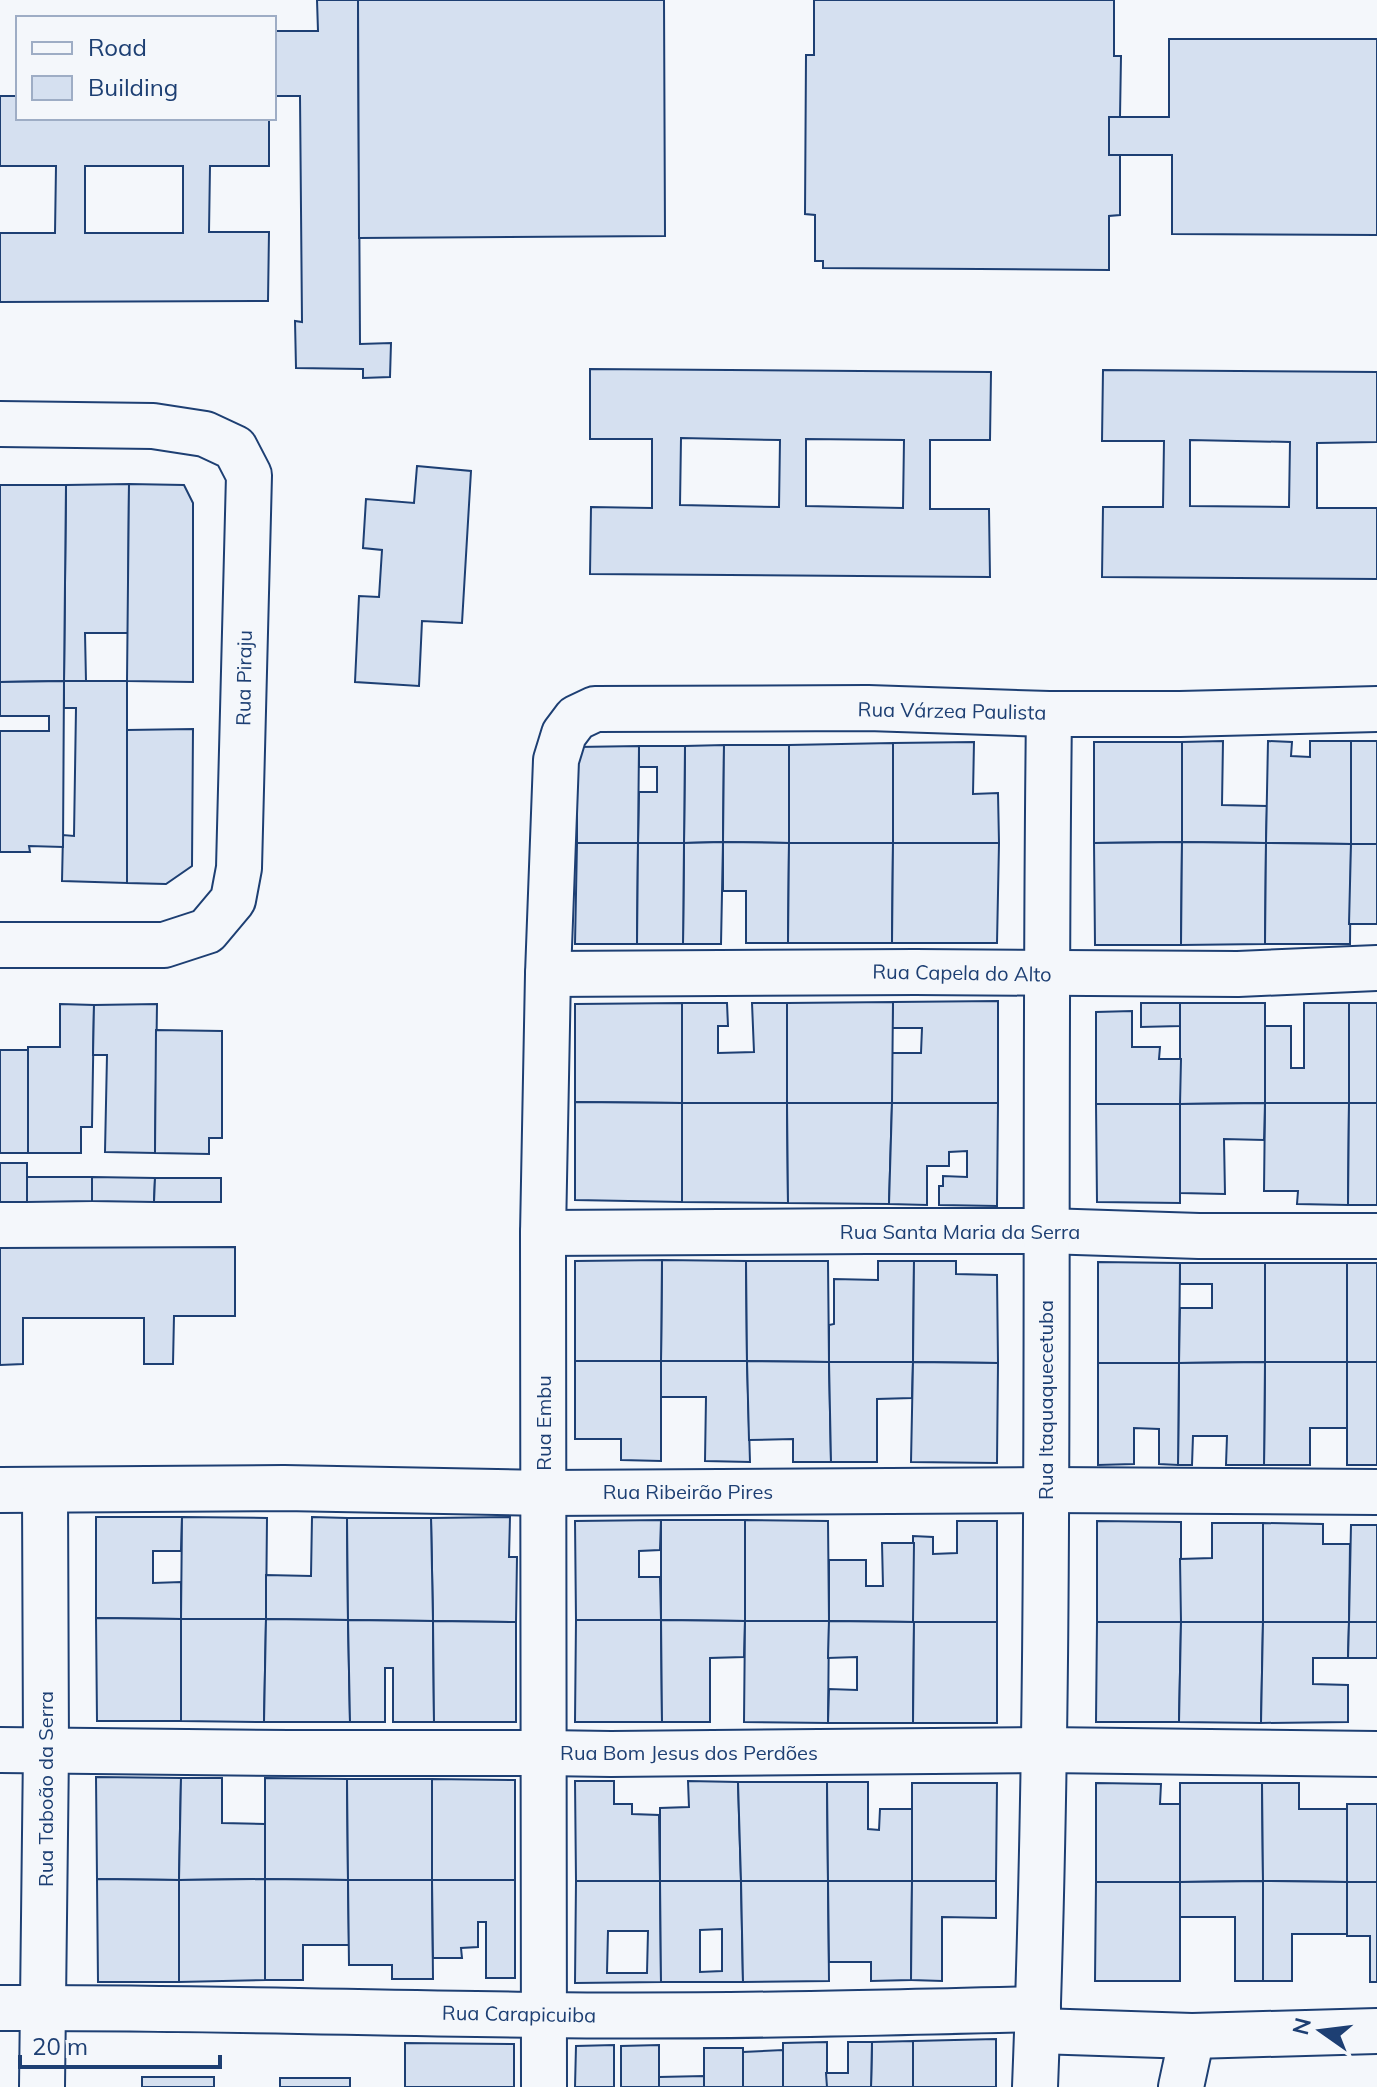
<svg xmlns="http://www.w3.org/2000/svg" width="1377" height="2087" font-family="Mulish,sans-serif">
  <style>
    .building { fill: #d5e0f0; stroke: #1d3f73; stroke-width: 2; fill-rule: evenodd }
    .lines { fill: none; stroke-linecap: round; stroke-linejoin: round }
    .minor-casing { stroke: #1d3f73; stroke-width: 48 }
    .minor { stroke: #f4f7fb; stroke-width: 44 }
    .labels { text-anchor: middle; stroke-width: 6; stroke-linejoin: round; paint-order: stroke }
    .street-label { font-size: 20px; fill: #1d3f73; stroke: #f4f7fb }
  </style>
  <rect width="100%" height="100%" fill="#f4f7fb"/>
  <g class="building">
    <path d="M317,0H358L360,344L391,343L390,377L363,378V369L296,368L295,321L302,322L300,96H274V31H318Z"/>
    <path d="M358,0H664L665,236L359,238Z"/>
    <path d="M814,0H1114V56H1121L1120,117H1109V155L1120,154V215L1109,216V270L823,268V261H815V215L805,214L806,55H814Z"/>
    <path d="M1169,39H1377V235L1172,234V155H1109V117H1169Z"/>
    <path d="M0,96H18V118H269V166H210L209,232H269L268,301L0,302V233H55L56,166H0ZM85,166H183V233H85Z"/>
    <path d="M590,369L991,372L990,440H930V509H989L990,577L590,574L591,507L652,508V439H590ZM681,438L780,440L779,507L680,505ZM806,439L904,440L903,508L806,506Z"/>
    <path d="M1103,370L1377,372V442L1317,443V508H1377V579L1102,577L1103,507H1163L1164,441H1102ZM1190,440L1290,442L1289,507L1190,506Z"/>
    <path d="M417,466L471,471L462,623L422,621L419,686L355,682L359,596L379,597L382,550L363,548L366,499L414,503Z"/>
    <path d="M129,484L128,633H85L86,681H64L66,485Z"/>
    <path d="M129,484L184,485L193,503V682L127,681Z"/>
    <path d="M0,485H66L64,681L0,682Z"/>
    <path d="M64,681H127V883L62,881L63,835L74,836L76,708H64Z"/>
    <path d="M64,681L63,847L29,846L30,852H0V731H49V716H0V682Z"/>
    <path d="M193,729L192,866L166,884L127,883V730Z"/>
    <path d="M1223,741L1222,805L1267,806L1266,843L1182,842V742Z"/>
    <path d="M1268,741L1292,742L1291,756L1310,757V741H1351V844L1266,843Z"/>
    <rect x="1351" y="741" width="26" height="103"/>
    <path d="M974,742L973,794L998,793L999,843H893V743Z"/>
    <path d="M1094,742H1182V842L1094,843Z"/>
    <path d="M893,743V843H789V745Z"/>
    <path d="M724,745L723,842L684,843L685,746Z"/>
    <path d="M724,745H789V843L723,842Z"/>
    <path d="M639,746H685L684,843H638L639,792H657V767H639Z"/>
    <path d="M639,746L638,843H577V747Z"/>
    <path d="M723,842L721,944H683L684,843Z"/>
    <path d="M723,842L789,843L788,943H746V891H723Z"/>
    <path d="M1182,842L1181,945H1095L1094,843Z"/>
    <path d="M1182,842L1266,843L1265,944L1181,945Z"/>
    <path d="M577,843H638L637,944H575Z"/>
    <path d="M638,843H684L683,944H637Z"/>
    <path d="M789,843H893L892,943H788Z"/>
    <path d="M893,843H999L997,943H892Z"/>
    <path d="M1266,843L1351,844L1350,944H1265Z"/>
    <path d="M1351,844H1377V924H1349Z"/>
    <path d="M998,1001V1103H892L891,1053H921L922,1028H892L893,1002Z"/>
    <path d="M893,1002L892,1103H787V1003Z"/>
    <path d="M682,1003H727L728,1026H718V1053L754,1052L752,1003H787V1103H682Z"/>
    <path d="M682,1003V1103L575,1102V1004Z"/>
    <path d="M1141,1003H1180V1026L1141,1027Z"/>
    <path d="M1180,1003H1265V1103L1180,1104Z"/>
    <path d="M1304,1003H1349V1103H1265V1026H1291V1068H1304Z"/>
    <rect x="1349" y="1003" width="28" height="100"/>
    <path d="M60,1004L94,1005L92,1127H81V1153H28V1047H60Z"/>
    <path d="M157,1004L155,1153L105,1152L107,1055H93L94,1005Z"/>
    <path d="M1132,1011V1047H1160L1159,1059H1181L1180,1104H1096V1012Z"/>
    <path d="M156,1030L222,1031V1138H209V1154L155,1153Z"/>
    <rect x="0" y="1050" width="28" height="103"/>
    <path d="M575,1102L682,1103V1202L575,1200Z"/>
    <path d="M682,1103H787L788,1203L682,1202Z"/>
    <path d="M787,1103H892L889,1204L788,1203Z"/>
    <path d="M892,1103H998L997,1206L939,1205V1186H943V1176L967,1177V1151L949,1152V1166H927V1205L889,1204Z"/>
    <path d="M1265,1103H1349L1348,1205L1297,1204L1298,1191H1264Z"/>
    <path d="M1265,1103L1264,1140L1224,1139L1225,1194L1180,1193V1104Z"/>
    <path d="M1349,1103H1377V1205H1348Z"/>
    <path d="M1096,1104H1180V1203L1097,1202Z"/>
    <rect x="0" y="1163" width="27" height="39"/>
    <path d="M27,1177H92V1201L27,1202Z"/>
    <path d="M92,1177L155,1178L154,1202L92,1201Z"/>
    <path d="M155,1178H221V1202H154Z"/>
    <path d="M235,1247V1316H174L173,1364H144V1318H23V1364L0,1365V1248Z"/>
    <path d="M662,1260L746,1261L747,1361H661Z"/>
    <path d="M662,1260L661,1361H575V1261Z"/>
    <path d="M746,1261H828L829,1362L747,1361Z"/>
    <path d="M878,1261H914L913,1362H829V1325L834,1324V1279L878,1280Z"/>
    <path d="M914,1261H956V1274L997,1275L998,1363L913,1362Z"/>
    <path d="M1098,1262L1180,1263L1179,1363H1098Z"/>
    <path d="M1180,1263H1265V1362L1179,1363L1180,1308H1212V1284H1180Z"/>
    <rect x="1265" y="1263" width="82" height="99"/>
    <rect x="1347" y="1263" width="30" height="99"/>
    <path d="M575,1361H661V1461L621,1460V1439H575Z"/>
    <path d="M661,1361H747L750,1462L705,1461L706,1397H661Z"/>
    <path d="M747,1361L829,1362L831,1462H793V1439L749,1440Z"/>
    <path d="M829,1362H913L912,1398L877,1399V1462H831Z"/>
    <path d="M913,1362L998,1363L997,1463L911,1462Z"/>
    <path d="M1265,1362H1347V1428H1310V1465H1264Z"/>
    <path d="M1265,1362L1264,1465H1226L1227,1436H1193L1192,1465H1178L1179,1363Z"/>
    <rect x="1347" y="1362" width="30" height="103"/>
    <path d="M1098,1363H1179L1178,1465L1159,1464V1429L1134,1428V1464L1098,1465Z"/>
    <path d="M96,1517H182L181,1551H153V1583L181,1582V1619L96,1618Z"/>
    <path d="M182,1517L267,1518L266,1619H181Z"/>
    <path d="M312,1517L347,1518L348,1620L266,1619V1575L311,1576Z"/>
    <path d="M510,1517L509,1557H517L516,1622L433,1621L431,1518Z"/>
    <path d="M347,1518H431L433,1621L348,1620Z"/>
    <path d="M661,1520H745V1621L661,1620Z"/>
    <path d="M661,1520L660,1550L639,1551V1577H660L661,1620H576L575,1521Z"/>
    <path d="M745,1520L828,1521L829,1621H745Z"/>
    <path d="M957,1521H997V1622H913V1536L933,1537V1554L957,1553Z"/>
    <path d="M1097,1521L1181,1522V1622H1097Z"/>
    <path d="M1212,1523H1263V1622H1181L1180,1559L1212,1558Z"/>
    <path d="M1263,1523L1323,1524V1544H1350L1349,1622H1263Z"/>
    <path d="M1351,1525H1377V1622H1349Z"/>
    <path d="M882,1543H914L913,1622L829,1621V1560H866V1586H883Z"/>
    <path d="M96,1618L181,1619V1721H97Z"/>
    <path d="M181,1619H266L264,1722L181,1721Z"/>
    <path d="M266,1619L348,1620L350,1722H264Z"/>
    <path d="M348,1620L433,1621L434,1722H393V1668H385V1722H350Z"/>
    <path d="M576,1620H661L662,1722H575Z"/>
    <path d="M661,1620L745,1621L744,1657L710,1658V1722H662Z"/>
    <path d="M433,1621L516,1622V1722H434Z"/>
    <path d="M745,1621H829L828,1723L744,1722Z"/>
    <path d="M829,1621L914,1622L913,1723H828L829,1689L857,1690V1657L828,1658Z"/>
    <path d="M914,1622H997V1723H913Z"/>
    <path d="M1097,1622H1181L1179,1722H1096Z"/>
    <path d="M1181,1622H1263L1261,1723L1179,1722Z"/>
    <path d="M1263,1622H1349L1348,1658H1313V1684L1348,1685V1722L1261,1723Z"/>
    <path d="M1349,1622H1377V1658H1348Z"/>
    <path d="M96,1777L181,1778L179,1880L97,1879Z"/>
    <path d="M181,1778H222V1823L265,1824V1879L179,1880Z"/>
    <path d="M265,1778L347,1779L348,1880L265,1879Z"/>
    <path d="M347,1779H432V1880H348Z"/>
    <path d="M432,1779L515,1780V1880H432Z"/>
    <path d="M575,1781H614V1804H632V1814L659,1815L660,1881H576Z"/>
    <path d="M688,1781L738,1782L741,1881H660V1808L689,1807Z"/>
    <path d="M738,1782H827L828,1881H741Z"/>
    <path d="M827,1782H868V1829L879,1830L880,1809H912V1881H828Z"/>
    <path d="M912,1783H997L996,1881H912Z"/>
    <path d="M1096,1783L1161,1784L1160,1804H1180V1882H1096Z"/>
    <path d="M1180,1783H1262L1263,1881L1180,1882Z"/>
    <path d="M1262,1783H1299V1809H1347V1882L1263,1881Z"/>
    <rect x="1347" y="1804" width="30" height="78"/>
    <path d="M97,1879L179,1880V1982H98Z"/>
    <path d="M265,1879V1980L179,1982V1880Z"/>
    <path d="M265,1879L348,1880L349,1945H303V1980H265Z"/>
    <path d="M348,1880H432L433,1979H392V1965H349Z"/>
    <path d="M432,1880H515V1978H486V1922H478V1947L461,1948L462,1958H433Z"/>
    <path d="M576,1881H660L661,1982L575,1983ZM608,1931H648L647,1973H607Z"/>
    <path d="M660,1881H741L743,1982H661ZM722,1929V1971L700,1972V1930Z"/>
    <path d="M741,1881H828L829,1981L743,1982Z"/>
    <path d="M828,1881H912L911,1980L871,1981V1962H829Z"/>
    <path d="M912,1881H996V1918L942,1917V1981L911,1980Z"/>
    <path d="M1263,1881V1981H1235V1917H1180V1882Z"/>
    <path d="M1263,1881L1347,1882L1348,1934H1292V1981H1263Z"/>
    <path d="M1096,1882H1180V1981H1095Z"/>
    <path d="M1347,1882H1377V1982H1370V1936H1347Z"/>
    <path d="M996,2039V2087H913V2041Z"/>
    <path d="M913,2041V2087H871L872,2042Z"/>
    <path d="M827,2042V2087H783V2043Z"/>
    <path d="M848,2042H872L871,2087H827L826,2073H848Z"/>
    <path d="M405,2043L514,2044V2087H405Z"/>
    <path d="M614,2045V2087H575L576,2046Z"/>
    <path d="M659,2045V2087H621V2046Z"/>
    <rect x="704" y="2048" width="39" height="39"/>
    <path d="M783,2050V2087H743V2052Z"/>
    <path d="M704,2076V2087H659V2077Z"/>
    <rect x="142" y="2077" width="72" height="10"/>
    <rect x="280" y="2078" width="70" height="9"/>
  </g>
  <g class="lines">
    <defs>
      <g id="minor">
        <path d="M0,424L153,426L205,434L235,448L249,475L239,868L233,900L207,931L164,945H0"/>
        <path d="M548,974L915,972L1238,974L1377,968"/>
        <path d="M543,1233L867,1231H1046L1199,1236H1377"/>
        <path d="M0,1490L284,1488L545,1493L1046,1490L1377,1492"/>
        <path d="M0,1750L289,1753H544L611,1754L1044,1750L1377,1754"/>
        <path d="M0,2008C181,2007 362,2013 543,2015C708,2017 873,2013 1038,2009"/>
        <path d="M1038,2031L1192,2036L1377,2031"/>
        <path d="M42,2087L46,1750L45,1491"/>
        <path d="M544,2087L543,1233L548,974L556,760L564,734L576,718L595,709L868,708L1049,714H1180L1377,709"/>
        <path d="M1035,2087C1053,1630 1043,1171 1049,714"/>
        <path d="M1181,2087L1192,2036"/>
      </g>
    </defs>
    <use href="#minor" class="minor-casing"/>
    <use href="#minor" class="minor"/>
  </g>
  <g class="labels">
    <g class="street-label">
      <text transform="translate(244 678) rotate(-89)" y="7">Rua Piraju</text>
      <text transform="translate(952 711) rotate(1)" y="7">Rua Várzea Paulista</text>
      <text transform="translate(962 973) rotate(1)" y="7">Rua Capela do Alto</text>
      <text x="960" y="1239">Rua Santa Maria da Serra</text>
      <text transform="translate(1046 1400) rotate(-90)" y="7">Rua Itaquaquecetuba</text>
      <text transform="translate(544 1423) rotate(-90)" y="7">Rua Embu</text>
      <text x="688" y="1499">Rua Ribeirão Pires</text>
      <text x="689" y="1760">Rua Bom Jesus dos Perdões</text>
      <text transform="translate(46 1789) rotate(-90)" y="7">Rua Taboão da Serra</text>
      <text transform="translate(519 2014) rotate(1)" y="7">Rua Carapicuiba</text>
    </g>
  </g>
  <rect x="16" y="16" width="260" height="104" fill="#f4f7fb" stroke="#9eadc5" stroke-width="2"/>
  <rect x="32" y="42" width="40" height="12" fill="#f4f7fb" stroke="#9eadc5" stroke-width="2"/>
  <text x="88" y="56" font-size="24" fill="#1d3f73">Road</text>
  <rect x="32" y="76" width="40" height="24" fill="#d5e0f0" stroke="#9eadc5" stroke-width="2"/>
  <text x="88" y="96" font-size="24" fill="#1d3f73">Building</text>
  <g transform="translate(1321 2031) rotate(284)" stroke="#f4f7fb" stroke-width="6" paint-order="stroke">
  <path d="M0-6L14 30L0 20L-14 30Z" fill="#1d3f73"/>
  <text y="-12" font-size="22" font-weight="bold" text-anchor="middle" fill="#1d3f73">N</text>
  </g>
  <path d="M20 2055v12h200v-12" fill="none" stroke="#1d3f73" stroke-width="4"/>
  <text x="32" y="2055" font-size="24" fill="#1d3f73" stroke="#f4f7fb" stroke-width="6" paint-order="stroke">20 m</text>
</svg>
